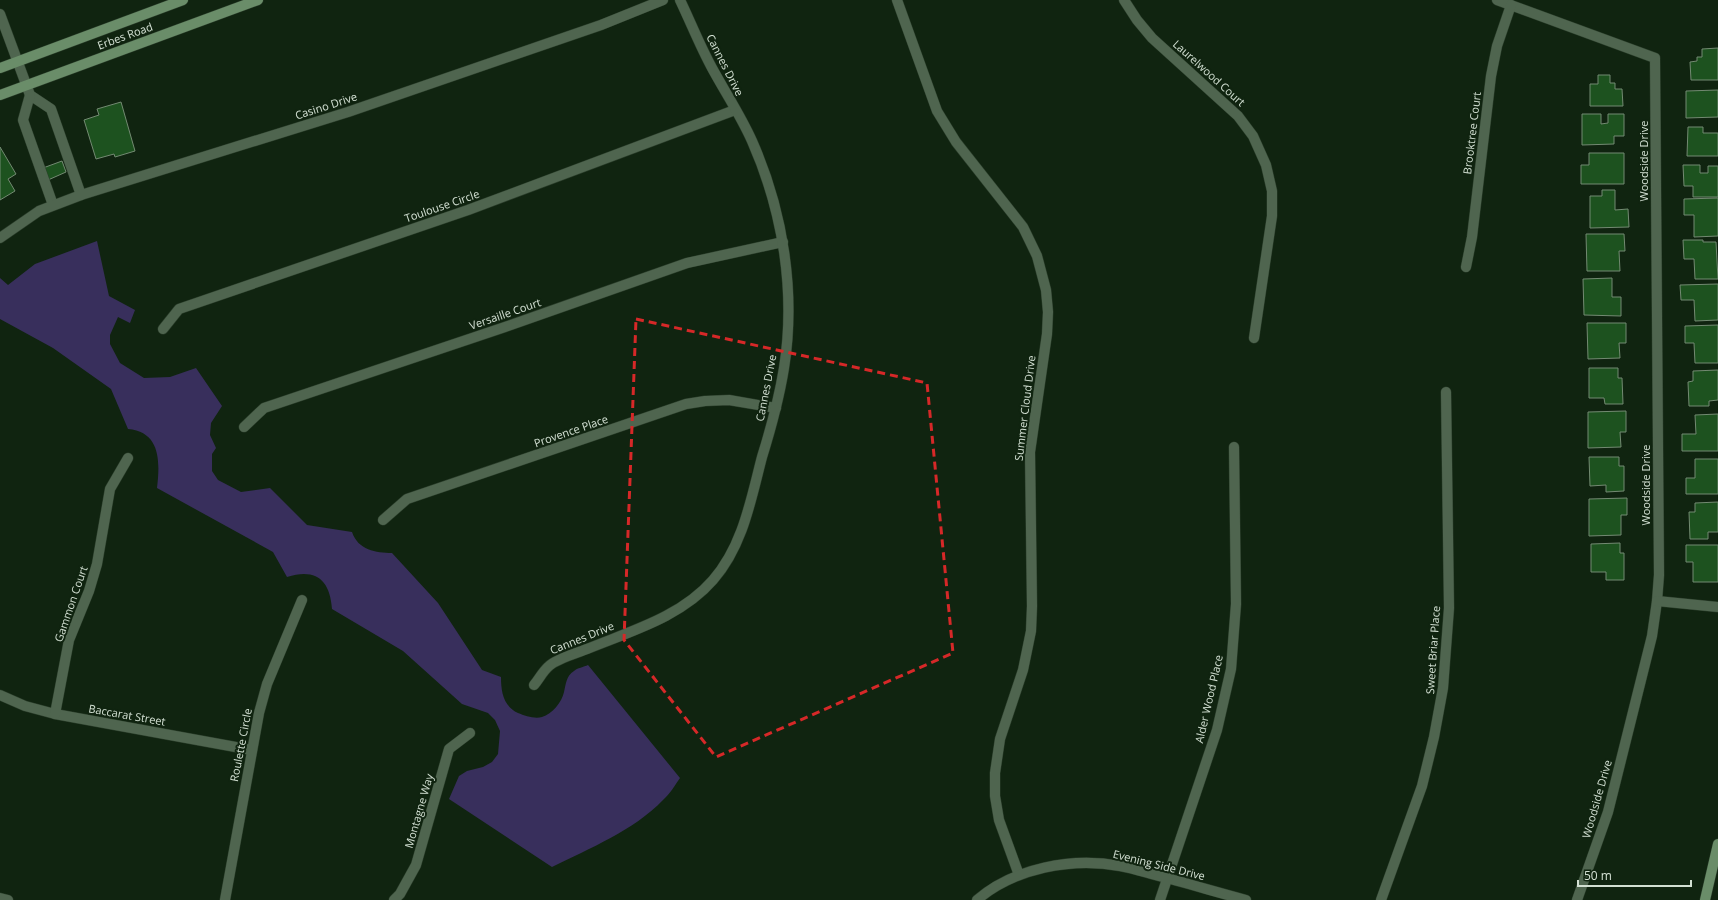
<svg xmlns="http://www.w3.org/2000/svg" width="1718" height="900" font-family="'Open Sans',sans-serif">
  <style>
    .green { fill: #382f5c }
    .building { fill: #1d521f; stroke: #738a72 }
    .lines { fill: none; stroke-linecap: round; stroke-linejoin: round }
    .street-casing { stroke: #2b3e2b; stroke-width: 11 }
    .secondary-casing { stroke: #2b3e2b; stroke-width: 11 }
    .street { stroke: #4f654f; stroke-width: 10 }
    .secondary { stroke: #6a8d69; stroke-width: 10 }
    .marked { fill: none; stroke: #d62828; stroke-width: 3; stroke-dasharray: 8 5; stroke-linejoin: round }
    .labels { text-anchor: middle; stroke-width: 4; stroke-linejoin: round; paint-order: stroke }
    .street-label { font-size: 11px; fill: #d3e0d3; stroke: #102410 }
  </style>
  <rect width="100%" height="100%" fill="#102410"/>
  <path class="green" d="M97,241L109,296L135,310L130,323L118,317L110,335V344L120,363L144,378L170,377L196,368L222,406L211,423L210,435L216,448L212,454V471L218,480L241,492L270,488L307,525L352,532C358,550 376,553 392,553L438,603L482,670L501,677C501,691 503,706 518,713C525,716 535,719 542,717C552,714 562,702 564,692C566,684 566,676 574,671C577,668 584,667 588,665L680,778C675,785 670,794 663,800C633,831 590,848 552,867L449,799L459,776L467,771L483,767L492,762L498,754L500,731L495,720L488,713L462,704L403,651L332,609C330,580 316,568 287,577L273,552L157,488C160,462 161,432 128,429L111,389L53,348L0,319V278L8,285L35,264Z"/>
  <g class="building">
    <path d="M1718,48V80H1691L1690,62L1697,61V57H1702V49Z"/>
    <path d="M1598,75H1610V83H1615V89H1622L1623,106H1590V84H1598Z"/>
    <path d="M1718,90V117L1686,118V91Z"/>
    <path d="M121,102L135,151L115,157L114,154L96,159L84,120L99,115L97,109Z"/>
    <path d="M1582,114H1601V124L1608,123V114H1624V136H1614V144L1582,145Z"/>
    <path d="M1688,127H1703V133H1718V156H1687Z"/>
    <path d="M0,147L16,174L8,179L15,191L0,200Z"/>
    <path d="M1589,153H1624V184H1581V165H1589Z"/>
    <path d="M62,161L66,172L48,180L43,168Z"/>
    <path d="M1683,165H1700V173H1708V166H1718V197H1693V186H1684Z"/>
    <path d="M1602,190H1615V210L1628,209L1629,227L1590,228V196H1602Z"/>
    <path d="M1718,198V236L1694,237V215H1684V199Z"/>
    <path d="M1586,234H1624L1625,251H1619L1620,271H1587Z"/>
    <path d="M1683,240H1703V242H1716L1718,279H1695L1694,259H1684Z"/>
    <path d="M1612,278V297H1621V316L1584,315L1583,279Z"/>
    <path d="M1718,284V320L1695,321L1694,300H1681L1680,285Z"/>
    <path d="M1587,323H1626V343H1619L1620,358L1588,359Z"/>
    <path d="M1718,325V363H1695L1694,343H1685V326Z"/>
    <path d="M1589,368H1618V378H1622L1623,404H1605L1604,398H1589Z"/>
    <path d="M1718,370V400L1709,401V406H1689L1688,382L1693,381V371Z"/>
    <path d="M1626,411V432H1620L1621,447L1588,448V412Z"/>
    <path d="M1718,414V451H1682V434H1696L1695,415Z"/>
    <path d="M1589,457H1619V466H1624V491L1606,492V485L1590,486Z"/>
    <path d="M1695,459H1718V494H1686V478H1695Z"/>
    <path d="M1627,498V515H1621V535L1589,536V499Z"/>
    <path d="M1718,502V532H1708V539H1690L1689,512H1695V503Z"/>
    <path d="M1620,543V553H1624V580H1606V572H1591V544Z"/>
    <path d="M1686,545H1718V582H1693V562H1686Z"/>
  </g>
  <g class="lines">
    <defs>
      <g id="street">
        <path d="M897,0L937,111L956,142L1023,227L1037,256L1046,290L1048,312L1047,334L1030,452L1032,606L1031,631L1023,670L1000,739L995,773V796L999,820L1019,875"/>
        <path d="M1124,0L1137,20L1152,38L1238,116L1253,136L1266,165L1272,191V216L1254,338"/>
        <path d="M1497,0L1655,58L1659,575L1657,601L1652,636L1608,812L1577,900"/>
        <path d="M0,14L30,95L51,109L81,195"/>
        <path d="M30,95L23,120L53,205"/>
        <path d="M0,238L39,211L81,195L348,112L601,25L663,0"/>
        <path d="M1466,267L1472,237L1491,76L1497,46L1511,5"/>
        <path d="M163,329L179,309L468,210L735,110"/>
        <path d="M244,427L264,408L505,327L687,263L783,242"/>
        <path d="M383,520L407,499L686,404L705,401L729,400L776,408"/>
        <path d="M1657,601L1718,607"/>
        <path d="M534,685C539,679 543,671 549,666C556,659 577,653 587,649C631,631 681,617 713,580C743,546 751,499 762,457C771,428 779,399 784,368C796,292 783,211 752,141C741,116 725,92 712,68C700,46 691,23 680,0"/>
        <path d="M0,695L25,706L55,714L252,750"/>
        <path d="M55,714L69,640L89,591L97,564L110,489L128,458"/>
        <path d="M0,898L8,900"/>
        <path d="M225,900L259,713L267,684L302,600"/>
        <path d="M394,900L400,894L416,865L449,749L470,733"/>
        <path d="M977,900C1014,868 1072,857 1120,866C1132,868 1144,872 1155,875C1186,883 1216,892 1246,900"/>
        <path d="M1160,900L1217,730L1231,669L1236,604L1234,447"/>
        <path d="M1381,900L1422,786L1434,737L1443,688L1449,608L1446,392"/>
      </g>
      <g id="secondary">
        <path d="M0,68L183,0"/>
        <path d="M0,95L258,0"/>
        <path d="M1705,900L1718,844"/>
      </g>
    </defs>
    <use href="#street" class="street-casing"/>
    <use href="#secondary" class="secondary-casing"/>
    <use href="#street" class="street"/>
    <use href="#secondary" class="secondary"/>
  </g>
  <path class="marked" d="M636,319L927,383L953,653L716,757L624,640Z"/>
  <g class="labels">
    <g class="street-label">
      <text transform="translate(125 36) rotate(-20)" y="4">Erbes Road</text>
      <text transform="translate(725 65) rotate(63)" y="4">Cannes Drive</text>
      <text transform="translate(1209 73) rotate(42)" y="4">Laurelwood Court</text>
      <text transform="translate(326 106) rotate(-18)" y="4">Casino Drive</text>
      <text transform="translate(1472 133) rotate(-83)" y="4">Brooktree Court</text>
      <text transform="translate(1644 161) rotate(-90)" y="4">Woodside Drive</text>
      <text transform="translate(442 206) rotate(-19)" y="4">Toulouse Circle</text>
      <text transform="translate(505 314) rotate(-19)" y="4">Versaille Court</text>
      <text transform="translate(766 388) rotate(-79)" y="4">Cannes Drive</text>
      <text transform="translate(1025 408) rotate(-83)" y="4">Summer Cloud Drive</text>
      <text transform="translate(571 431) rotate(-19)" y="4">Provence Place</text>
      <text transform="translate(1646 485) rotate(-90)" y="4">Woodside Drive</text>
      <text transform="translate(71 604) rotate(-71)" y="4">Gammon Court</text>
      <text transform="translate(582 638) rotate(-22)" y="4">Cannes Drive</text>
      <text transform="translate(1433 650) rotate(-86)" y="4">Sweet Briar Place</text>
      <text transform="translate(1209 699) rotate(-77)" y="4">Alder Wood Place</text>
      <text transform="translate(127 715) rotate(10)" y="4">Baccarat Street</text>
      <text transform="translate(241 745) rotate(-79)" y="4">Roulette Circle</text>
      <text transform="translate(1597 799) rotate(-74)" y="4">Woodside Drive</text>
      <text transform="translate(419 811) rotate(-74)" y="4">Montagne Way</text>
      <text transform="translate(1159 865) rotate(14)" y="4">Evening Side Drive</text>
    </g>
  </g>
  <path d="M1578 880v6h113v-6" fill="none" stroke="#d3e0d3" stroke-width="2"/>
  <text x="1584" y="880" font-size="12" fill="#d3e0d3" stroke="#102410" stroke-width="3" paint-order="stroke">50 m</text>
</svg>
